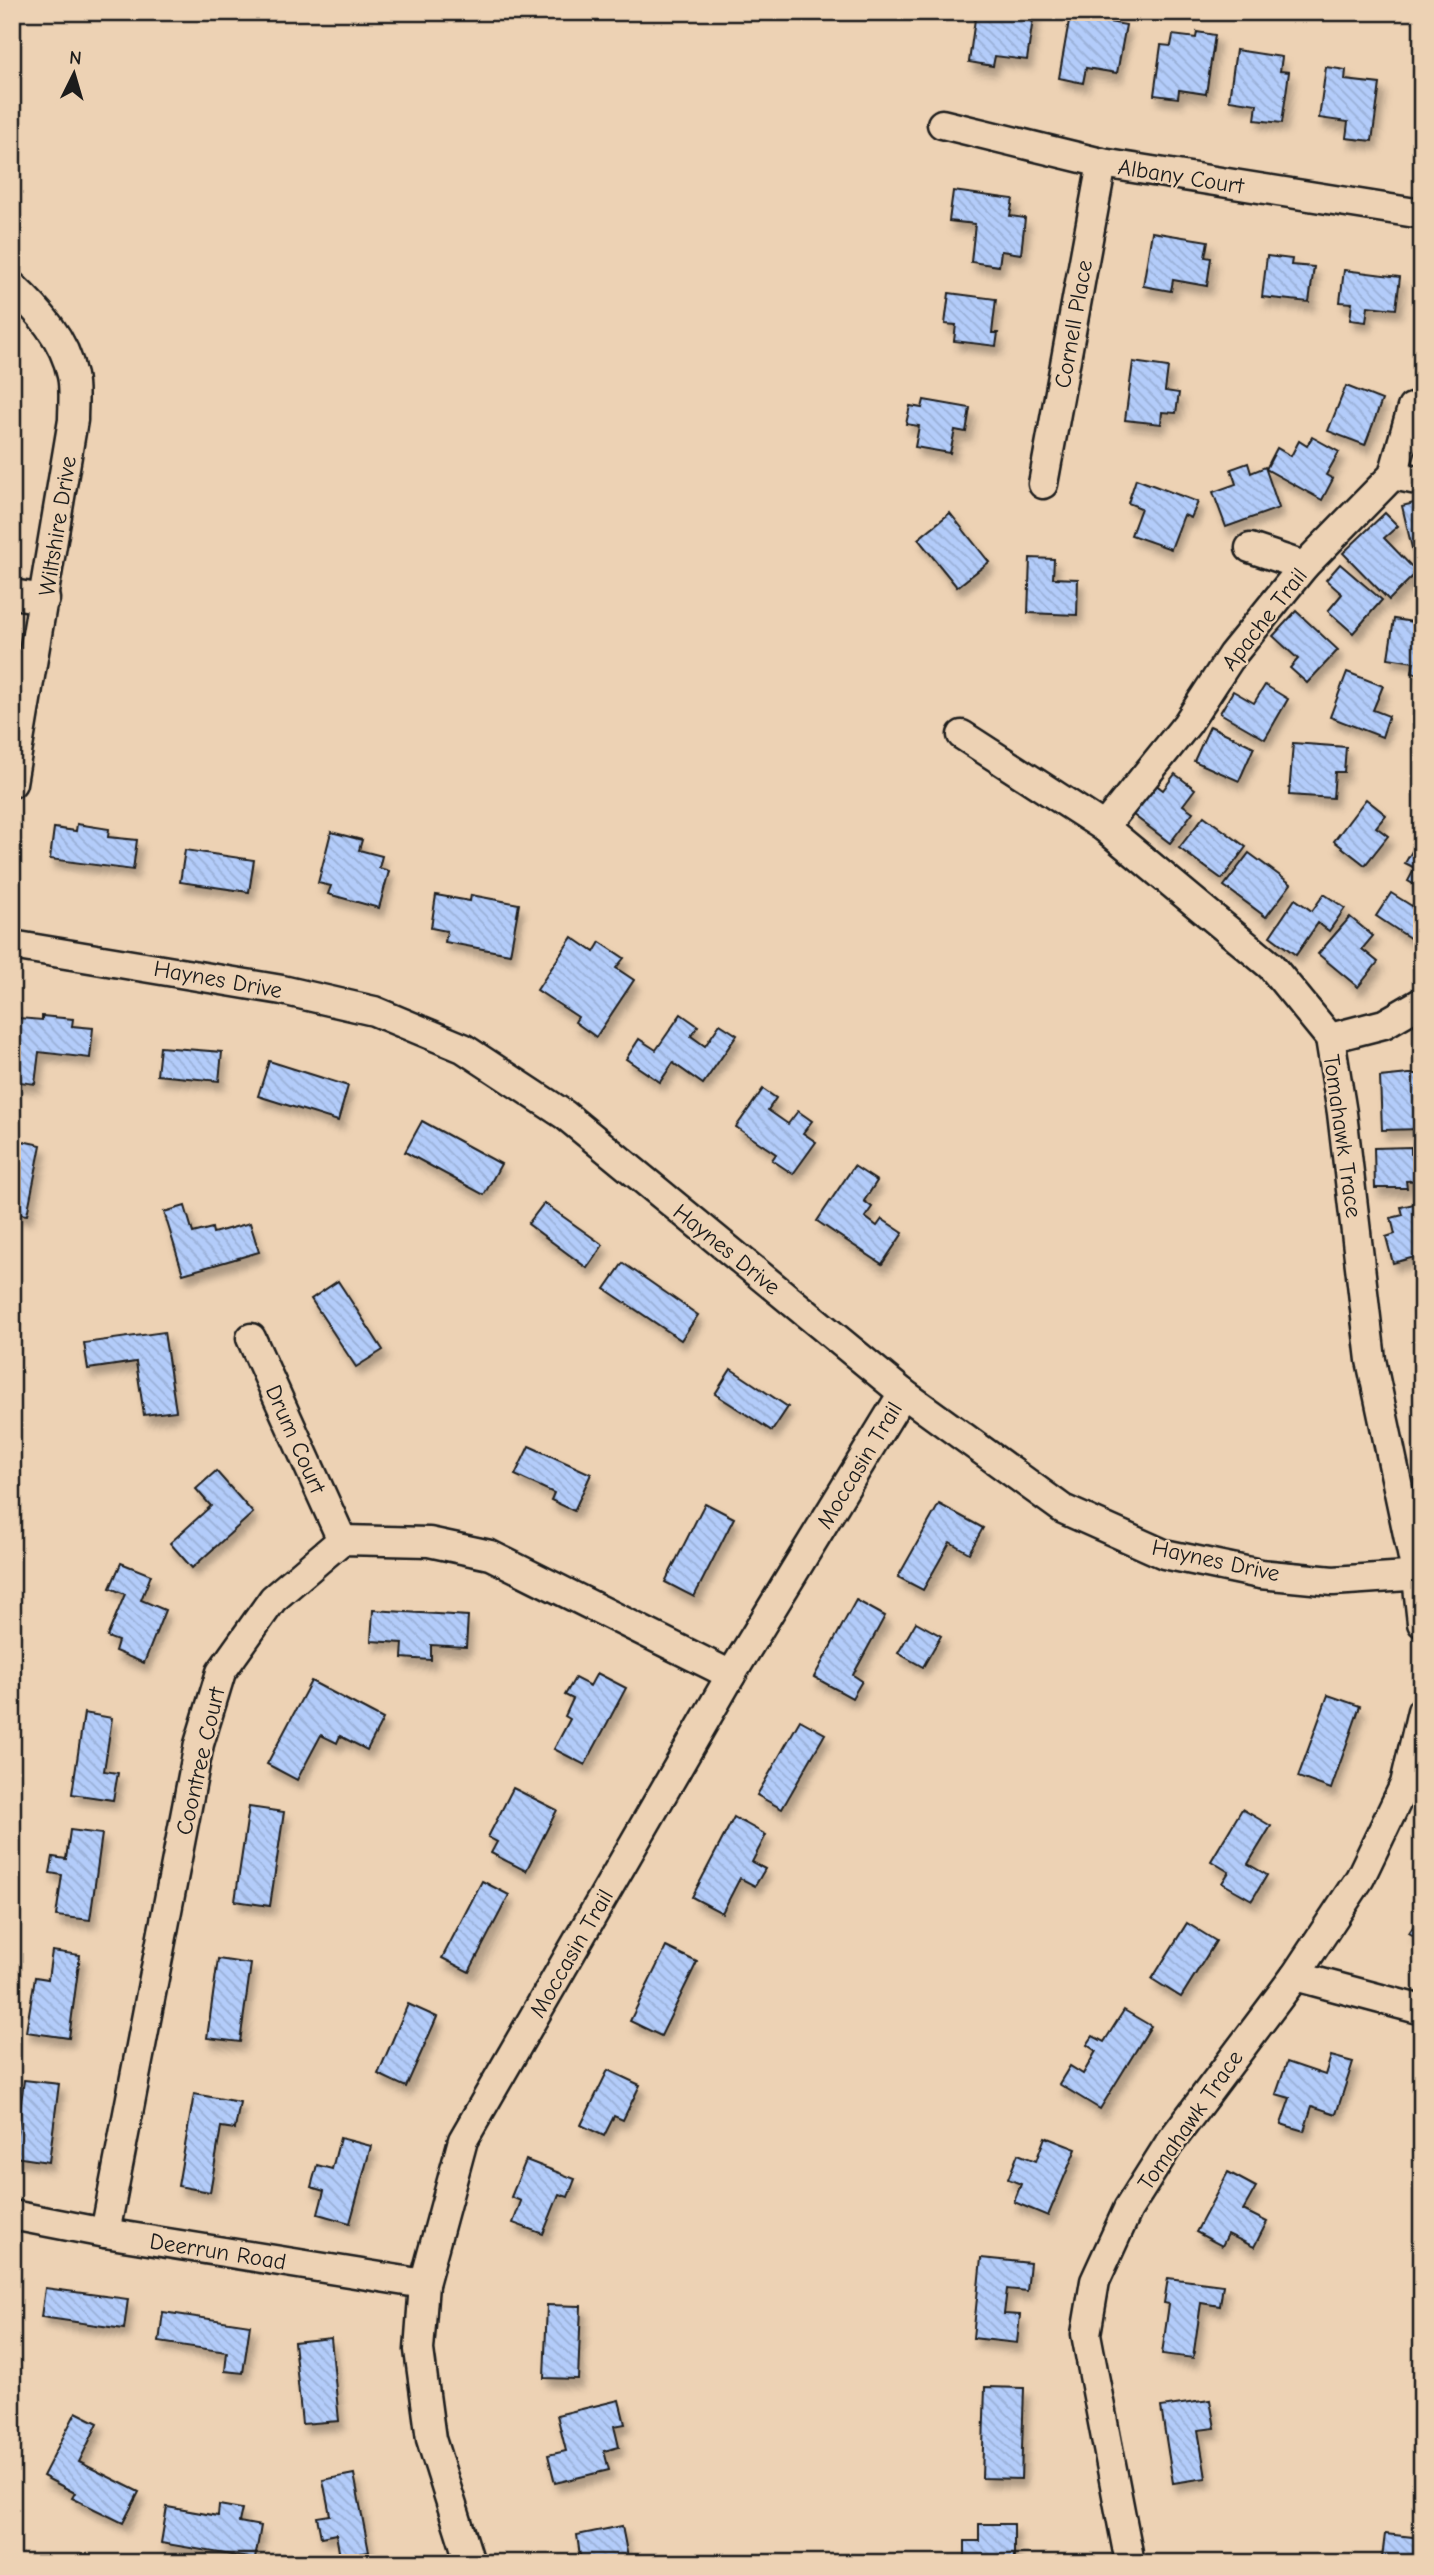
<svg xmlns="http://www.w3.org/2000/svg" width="1434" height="2575" font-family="'Comic Neue',sans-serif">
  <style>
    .building { fill: url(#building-back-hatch); stroke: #1c1c1c; stroke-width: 2; filter: url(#shadow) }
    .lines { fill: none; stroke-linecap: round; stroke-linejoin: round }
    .minor-casing { stroke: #1c1c1c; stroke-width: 33 }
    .minor { stroke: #edd2b4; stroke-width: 28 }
    .labels { text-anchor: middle; stroke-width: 5; stroke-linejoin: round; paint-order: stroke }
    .street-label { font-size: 23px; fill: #1c1c1c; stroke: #edd2b4 }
  </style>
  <defs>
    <pattern id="building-back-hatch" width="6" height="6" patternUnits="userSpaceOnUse" patternTransform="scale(1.75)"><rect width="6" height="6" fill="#b3ccfa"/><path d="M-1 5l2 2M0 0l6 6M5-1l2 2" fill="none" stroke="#99afd6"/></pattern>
    <filter id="shadow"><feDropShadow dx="4.5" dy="8" stdDeviation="3.5" flood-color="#0004"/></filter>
  </defs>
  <rect width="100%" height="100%" fill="#edd2b4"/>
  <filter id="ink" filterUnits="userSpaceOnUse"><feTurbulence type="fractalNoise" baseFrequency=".0143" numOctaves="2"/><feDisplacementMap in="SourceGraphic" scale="14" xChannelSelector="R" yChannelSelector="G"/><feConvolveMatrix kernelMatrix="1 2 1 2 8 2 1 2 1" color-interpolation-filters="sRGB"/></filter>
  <g filter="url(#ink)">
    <g class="building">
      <path d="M976,12L1014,17L1015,12H1034L1027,60L995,56L993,66L969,62Z"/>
      <path d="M1070,15L1126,25L1117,73L1086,68L1083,83L1059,78Z"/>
      <path d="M1197,32L1215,35L1206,94L1179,90L1178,98L1154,95L1161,45L1171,46L1173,35L1196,38Z"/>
      <path d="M1236,50L1282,57L1280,71L1289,72L1282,123L1255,120L1257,104L1229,100Z"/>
      <path d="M1326,67L1346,70L1345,80L1380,84L1372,141L1346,138L1348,122L1319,118Z"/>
      <path d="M953,191L1013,199L1010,216L1025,218L1021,254L1001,251L999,266L971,262L975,224L949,221Z"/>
      <path d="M1152,232L1208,241L1205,257L1211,258L1207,286L1173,280L1171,291L1143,286Z"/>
      <path d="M1267,256L1292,259L1291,265L1314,267L1309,302L1262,297Z"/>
      <path d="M1344,270L1400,277L1396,309L1368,306L1366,322L1350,320L1352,303L1340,302Z"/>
      <path d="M949,293L996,299L992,333H998L996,346L954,341L956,325L945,324Z"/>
      <path d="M1133,362L1168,367L1165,391L1179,393L1176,413L1162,412L1161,424L1125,420Z"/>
      <path d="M1346,386L1382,400L1365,445L1328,431Z"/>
      <path d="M924,400L970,408L966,432L955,430L950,453L915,447L919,426L906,424L910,406L922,408Z"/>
      <path d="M1312,437L1339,452L1326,475L1333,479L1322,500L1266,469L1277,448L1291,456L1299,441L1307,446Z"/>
      <path d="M1248,463L1251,473L1265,467L1279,508L1226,527L1213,492L1236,484L1231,469Z"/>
      <path d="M1136,479L1198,502L1191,518L1184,515L1171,549L1131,535L1141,508L1128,503Z"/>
      <path d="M1422,501V563L1416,565L1402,506Z"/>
      <path d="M950,513L989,562L957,587L918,539Z"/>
      <path d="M1385,513L1398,526L1384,538L1417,572L1389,600L1343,553Z"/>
      <path d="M1030,558L1054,559L1053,578L1078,579L1077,615L1028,613Z"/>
      <path d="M1340,564L1382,600L1353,633L1328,611L1342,594L1326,580Z"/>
      <path d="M1296,611L1338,650L1307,683L1290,668L1298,659L1273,636Z"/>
      <path d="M1414,616L1422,617V675L1412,673L1414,662L1388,658L1394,619L1413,622Z"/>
      <path d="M1347,672L1383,686L1373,710L1389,716L1382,737L1330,717Z"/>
      <path d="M1265,685L1288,699L1265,739L1220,713L1233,691L1254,703Z"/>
      <path d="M1210,726L1254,747L1239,781L1194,761Z"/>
      <path d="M1293,743L1346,747L1344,772H1335L1333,798L1289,795Z"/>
      <path d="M1175,774L1195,789L1183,805L1193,812L1170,843L1132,814L1155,784L1163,790Z"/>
      <path d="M1366,799L1386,815L1376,827L1388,836L1365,865L1334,841Z"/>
      <path d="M1204,816L1246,847L1222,879L1179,848Z"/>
      <path d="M77,824L109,829L108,837L137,840L133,870L50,859L54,828L76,831Z"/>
      <path d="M331,832L362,840L359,850L382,856L379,868L389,871L379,908L328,894L331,886L318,883Z"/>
      <path d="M1422,834V889L1408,881L1415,868L1405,863Z"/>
      <path d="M185,850L254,860L249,892L180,882Z"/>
      <path d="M1249,853L1291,884L1266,917L1224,886Z"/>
      <path d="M1391,893L1412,906L1418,898L1422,900V946L1376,916Z"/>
      <path d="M1324,894L1345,908L1329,931L1318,923L1296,955L1270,936L1295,899L1312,911Z"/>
      <path d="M436,895L470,901L471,895L519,904L510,954L445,942L447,931L431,928Z"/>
      <path d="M1350,917L1373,936L1362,949L1378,962L1358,987L1318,954Z"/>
      <path d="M572,937L594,952L600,942L624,958L616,968L634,980L596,1037L575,1022L578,1017L537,990Z"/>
      <path d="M681,1014L698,1026L691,1036L705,1046L720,1024L737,1035L703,1084L673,1063L660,1082L626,1059L639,1039L656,1050Z"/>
      <path d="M42,1016L73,1019L72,1026L93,1028L90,1058L39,1052L35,1084L12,1081L19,1018L42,1020Z"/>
      <path d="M160,1047L222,1052L219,1081L157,1075Z"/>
      <path d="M269,1061L348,1086L338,1121L258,1096Z"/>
      <path d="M1409,1074H1422V1129L1382,1130L1380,1077Z"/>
      <path d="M763,1089L776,1098L768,1110L788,1124L798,1111L812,1121L803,1133L816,1142L793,1174L772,1160L776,1154L736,1127Z"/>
      <path d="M422,1121L501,1164L484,1195L405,1152Z"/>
      <path d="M12,1139L41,1145L27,1215L12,1213Z"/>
      <path d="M1411,1147V1154L1422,1153V1180L1406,1181L1407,1188H1375L1374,1148Z"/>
      <path d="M854,1166L877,1181L864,1201L872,1207L865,1217L877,1226L882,1219L903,1233L882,1264L817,1221Z"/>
      <path d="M1422,1202V1255L1393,1263L1386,1237L1395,1234L1391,1218L1403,1215L1401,1207Z"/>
      <path d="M544,1203L603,1245L587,1268L528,1224Z"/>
      <path d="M185,1206L193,1233L212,1228L213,1233L250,1223L259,1252L183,1274L164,1212Z"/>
      <path d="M623,1263L698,1315L681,1340L605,1289Z"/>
      <path d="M338,1281L383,1350L356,1367L311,1299Z"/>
      <path d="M164,1332L176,1411L144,1415L136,1362L88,1369L84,1343Z"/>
      <path d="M731,1369L788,1407L772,1431L715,1394Z"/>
      <path d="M529,1446L591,1474L574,1511L551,1500L554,1493L515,1475Z"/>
      <path d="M216,1471L253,1513L192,1568L170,1543L211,1506L196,1489Z"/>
      <path d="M705,1503L734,1518L694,1597L665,1582Z"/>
      <path d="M939,1504L983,1528L969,1553L950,1542L923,1590L898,1577Z"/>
      <path d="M121,1563L151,1575L141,1600L165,1610L144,1663L115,1651L118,1641L107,1637L125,1594L110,1588Z"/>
      <path d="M856,1600L885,1616L853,1675L862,1681L852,1698L814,1677Z"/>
      <path d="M373,1610L468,1616L466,1647L431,1645V1660L402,1658L403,1643L371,1641Z"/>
      <path d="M916,1622L941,1636L923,1667L898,1653Z"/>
      <path d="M597,1673L626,1688L585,1765L554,1749L570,1719L565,1716L573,1699L565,1695L575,1678L590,1686Z"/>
      <path d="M311,1681L383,1719L367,1750L340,1736L337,1743L321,1735L297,1780L267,1764Z"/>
      <path d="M1328,1695L1360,1706L1331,1789L1298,1777Z"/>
      <path d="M84,1713L112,1718L104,1771L118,1773L113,1800L72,1794Z"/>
      <path d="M800,1720L825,1734L782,1809L757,1795Z"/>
      <path d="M513,1788L557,1810L526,1871L491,1853L497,1842L488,1837Z"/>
      <path d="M249,1807L284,1812L270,1906L235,1901Z"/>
      <path d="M1242,1809L1271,1826L1248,1864L1267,1875L1252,1900L1222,1883L1229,1872L1211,1861Z"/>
      <path d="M734,1817L766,1835L752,1862L765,1869L755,1886L740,1878L722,1913L692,1897Z"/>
      <path d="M70,1830L102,1834L90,1920L56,1916L62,1875L50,1873L53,1857L66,1859Z"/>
      <path d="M1422,1877V1891L1415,1887Z"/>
      <path d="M482,1881L509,1895L469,1972L442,1958Z"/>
      <path d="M1422,1913V1941L1409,1933Z"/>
      <path d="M1187,1923L1216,1941L1181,1997L1152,1979Z"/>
      <path d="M666,1947L697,1962L661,2036L630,2021Z"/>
      <path d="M52,1951L80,1955L69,2038L26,2032L35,1977L48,1979Z"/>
      <path d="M218,1959L251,1964L240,2042L207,2038Z"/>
      <path d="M408,2004L437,2017L406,2087L378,2074Z"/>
      <path d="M1124,2010L1151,2026L1100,2109L1059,2084L1070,2066L1083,2074L1096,2051L1087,2045L1093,2036L1104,2042Z"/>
      <path d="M1331,2056L1353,2062L1336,2114L1312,2106L1304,2131L1281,2124L1290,2098L1276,2094L1287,2062L1325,2075Z"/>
      <path d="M608,2070L640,2085L623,2120L614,2116L604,2136L581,2125Z"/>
      <path d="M24,2080L59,2084L49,2162L14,2157Z"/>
      <path d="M194,2094L240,2102L235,2129L221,2127L210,2192L178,2186Z"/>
      <path d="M1045,2137L1076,2149L1048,2216L1014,2202L1021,2184L1008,2179L1018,2154L1036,2161Z"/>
      <path d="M340,2138L371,2146L350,2223L318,2214L324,2191L311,2187L317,2165L332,2169Z"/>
      <path d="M526,2160L575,2179L568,2197L559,2194L543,2234L513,2223L521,2201L511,2197Z"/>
      <path d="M1228,2172L1256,2187L1243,2210L1267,2222L1254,2247L1228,2234L1222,2246L1196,2232Z"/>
      <path d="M981,2258L1030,2263L1027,2291L1007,2289L1004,2314L1020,2315L1017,2343L973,2338Z"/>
      <path d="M1168,2278L1223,2285L1220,2306L1201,2303L1193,2358L1162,2354L1169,2304L1164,2303Z"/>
      <path d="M45,2288L128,2299L124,2329L41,2317Z"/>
      <path d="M547,2305L581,2306L578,2379L544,2378Z"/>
      <path d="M163,2312L250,2325L243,2373L225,2371L227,2352L159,2342Z"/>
      <path d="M331,2338L339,2421L302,2424L294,2342Z"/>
      <path d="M985,2387L1024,2388L1021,2479L982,2478Z"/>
      <path d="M619,2400L625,2424L614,2426L619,2447L604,2451L609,2470L555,2483L548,2455L566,2451L557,2415Z"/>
      <path d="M1210,2400L1215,2428L1198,2430L1206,2478L1173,2483L1161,2407Z"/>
      <path d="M76,2412L98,2423L79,2462L139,2492L123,2523L72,2498L75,2493L43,2476Z"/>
      <path d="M354,2474L369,2552L340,2557L336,2534L321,2537L317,2517L330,2515L323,2480Z"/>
      <path d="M219,2505L242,2509L239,2522L261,2526L255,2559L161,2543L167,2507L218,2516Z"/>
      <path d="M979,2524H1014V2563L965,2561V2541H979Z"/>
      <path d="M622,2526L629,2563H581L577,2535Z"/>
      <path d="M1385,2534L1422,2538V2563L1382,2558Z"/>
    </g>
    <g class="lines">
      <defs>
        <g id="minor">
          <path d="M942,124L1102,163L1422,214"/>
          <path d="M12,286C38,310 65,339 72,376C75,389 73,406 73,420L12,783"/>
          <path d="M1393,475L1422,481"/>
          <path d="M1043,484L1102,163"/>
          <path d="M1250,548L1304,566"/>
          <path d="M12,594L45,599"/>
          <path d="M962,735L1104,827L1271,966L1330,1038L1342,1113L1371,1360L1417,1577L1422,1623"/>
          <path d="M1104,827L1187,724L1232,655L1304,566L1393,475L1412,408"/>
          <path d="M12,945L282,990L374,1011L463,1048L565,1115L903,1393L1063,1509L1164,1554L1260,1574L1333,1581L1422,1575"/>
          <path d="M1330,1038L1384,1024L1422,1002"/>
          <path d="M251,1338L342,1540"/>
          <path d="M1295,1976L1422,2010"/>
          <path d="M12,2215L105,2233L424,2284"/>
          <path d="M105,2233L199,1744L221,1672L273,1599L342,1540L429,1542L490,1555L731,1675"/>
          <path d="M470,2563L431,2439L419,2350L424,2284L463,2140L731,1675L903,1393"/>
          <path d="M1130,2563L1086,2334L1095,2281L1128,2209L1169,2144L1295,1976L1360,1878L1405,1784L1422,1711"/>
        </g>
      </defs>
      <use href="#minor" class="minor-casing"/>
      <use href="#minor" class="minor"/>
    </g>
  </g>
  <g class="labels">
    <g class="street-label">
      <text transform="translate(1181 176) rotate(9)" y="8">Albany Court</text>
      <text transform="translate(1073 324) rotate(-80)" y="8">Cornell Place</text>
      <text transform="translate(57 526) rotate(-81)" y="8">Wiltshire Drive</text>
      <text transform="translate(1264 619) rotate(-52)" y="8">Apache Trail</text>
      <text transform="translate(218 979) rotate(10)" y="8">Haynes Drive</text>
      <text transform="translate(1343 1136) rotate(82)" y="8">Tomahawk Trace</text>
      <text transform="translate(727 1249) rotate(39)" y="8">Haynes Drive</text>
      <text transform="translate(296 1439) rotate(66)" y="8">Drum Court</text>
      <text transform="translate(859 1465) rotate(-59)" y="8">Moccasin Trail</text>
      <text transform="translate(1216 1560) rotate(12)" y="8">Haynes Drive</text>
      <text transform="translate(200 1761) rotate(-77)" y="8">Coontree Court</text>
      <text transform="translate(571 1953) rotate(-60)" y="8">Moccasin Trail</text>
      <text transform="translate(1190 2120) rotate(-55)" y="8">Tomahawk Trace</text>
      <text transform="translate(218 2251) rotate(9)" y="8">Deerrun Road</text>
    </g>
  </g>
  <rect width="1434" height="2575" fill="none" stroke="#edd2b4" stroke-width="42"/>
  <rect x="21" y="21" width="1392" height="2533" fill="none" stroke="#1c1c1c" stroke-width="2.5" filter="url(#ink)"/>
  <g transform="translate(74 74) rotate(5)" stroke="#edd2b4" stroke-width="5" paint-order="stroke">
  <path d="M0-5L12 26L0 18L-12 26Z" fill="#1c1c1c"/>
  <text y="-10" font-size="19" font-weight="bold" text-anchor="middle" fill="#1c1c1c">N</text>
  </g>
</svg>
